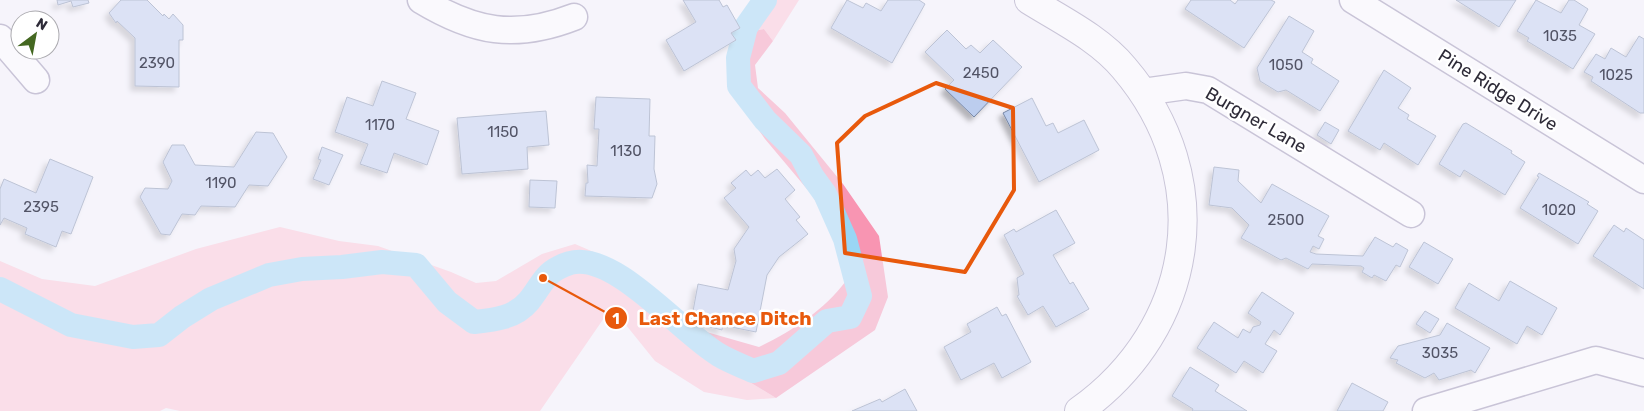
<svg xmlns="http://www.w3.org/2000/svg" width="1644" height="411" font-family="Rubik,sans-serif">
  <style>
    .green { fill: #fec3d2 }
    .forest { fill: #f895b2 }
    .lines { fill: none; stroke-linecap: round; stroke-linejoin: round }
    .canal { stroke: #9ad6f4; stroke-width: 24 }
    .building { fill: #bccdee; stroke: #7888a6; filter: url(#shadow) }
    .minor-casing { stroke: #938bac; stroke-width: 29 }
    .tertiary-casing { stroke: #938bac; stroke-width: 30 }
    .minor { stroke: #fff; stroke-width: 26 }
    .tertiary { stroke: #fff; stroke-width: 28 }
    .marked { fill: none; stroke: #e8590c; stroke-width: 4; stroke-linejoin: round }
    .labels { text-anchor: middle; stroke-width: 5; stroke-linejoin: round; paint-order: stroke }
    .number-label { font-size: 15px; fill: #525466 }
    .street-label { font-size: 18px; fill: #2e2b38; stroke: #fff }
    .leader { fill: none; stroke: #e8590c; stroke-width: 2 }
    .callout-dot { fill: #e8590c; stroke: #fff; stroke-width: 2 }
    .mark-label { font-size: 15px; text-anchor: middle; font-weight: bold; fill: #fff }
    .callout-label { font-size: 19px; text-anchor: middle; font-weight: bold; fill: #e8590c; stroke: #fff; stroke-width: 5; stroke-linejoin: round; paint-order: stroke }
  </style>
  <defs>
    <filter id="shadow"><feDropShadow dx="-4.5" dy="4.5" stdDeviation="2.5" flood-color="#0004"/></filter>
  </defs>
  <rect width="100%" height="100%" fill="#f5f4fb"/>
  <g class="green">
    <path d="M762,0H799L773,41L764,29L737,34Z"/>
    <path d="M280,227L339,241L378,246L451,272L476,283L496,281L542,254L575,244L617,262L659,300L688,340L733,372L776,398L747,400L704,392L655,361L626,325L604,318L540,411H180L166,408L160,411H0V261L42,279L95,286L196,249Z"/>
  </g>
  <path class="forest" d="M764,29L773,41L755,65L758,88L785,113L843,184L879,236L888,297L875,330L776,398L733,372L688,340L659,300L696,329L759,347C792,331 823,311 846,281L839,242L812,195L765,139L735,97L734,64L737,34Z"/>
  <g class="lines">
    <path class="canal" d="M0,289L71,325L133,337L159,335L182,317L211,299L269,275L302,269L342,267L382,262L416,265L447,302L474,322C494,320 515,318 529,301C543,284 544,271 570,263C615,251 681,333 719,355C729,361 742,366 753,371L779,363L827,321L850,317L860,296L845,239L825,194L812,176L801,155L765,120L739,86L738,58L746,27L765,0"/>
  </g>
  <g class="building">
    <path d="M57,0H88L89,3L73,7L71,1L58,5Z"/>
    <path d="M121,0H147L163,16L164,14L169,19L173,14L183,25V40H179V87L135,86V38L117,21L116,23L109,13Z"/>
    <path d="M683,0H719L723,7L727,5L740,28L731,33L736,40L684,71L666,40L696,22Z"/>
    <path d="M847,0L863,8L866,3L881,11L888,0H919L925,4L892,63L831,28Z"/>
    <path d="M1191,0H1230L1235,4L1238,0H1271L1275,2L1244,48L1185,9Z"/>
    <path d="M1456,0H1516L1499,27Z"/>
    <path d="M1536,0L1561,13L1569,0H1574L1588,9L1579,25L1595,34L1573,69L1527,41L1529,38L1517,31Z"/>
    <path d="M1289,16L1314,31L1302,52L1313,59L1311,63L1339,81L1320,111L1286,90L1278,92L1260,81L1257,68Z"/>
    <path d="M947,30L966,49L971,45L980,53L993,40L1022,67L974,117L945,89L954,80L925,52Z"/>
    <path d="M1639,36L1644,39V113H1640L1591,81L1593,77L1584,72L1596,54L1605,59L1611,48L1626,57Z"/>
    <path d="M1384,70L1411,88L1398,108L1409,115L1407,119L1436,136L1418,165L1384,143L1380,150L1348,131Z"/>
    <path d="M382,81L416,93L406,119L439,131L427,165L394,153L387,173L360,164L368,144L335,132L347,97L373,106Z"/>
    <path d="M596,97L650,99L649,136H655L654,169L657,184L652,198L585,196L586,183H588L587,165L597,166L599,129H594Z"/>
    <path d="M1032,98L1046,126L1053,123L1058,133L1084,120L1099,150L1039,182L1003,113Z"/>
    <path d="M546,111L549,145L527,147L528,169L462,174L457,118Z"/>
    <path d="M1325,122L1339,130L1331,144L1317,135Z"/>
    <path d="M1466,123L1512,151L1511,153L1525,162L1505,195L1464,170L1460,177L1439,164L1463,124Z"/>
    <path d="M256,132L273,133L287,157L268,186L249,185L235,207L201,206L195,215L182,214L170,235L161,234L140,197L145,188L168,189L172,181L163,162L172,145H184L195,165L234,167Z"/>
    <path d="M322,147L343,155L329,185L313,179L321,160L318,159Z"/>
    <path d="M50,159L93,177L71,234L62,231L56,247L25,234L27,228L4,218L0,225V189L4,179L36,193Z"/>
    <path d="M1214,167L1239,170L1238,181L1261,203L1272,184L1329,216L1318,236L1324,239L1319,249L1313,246L1310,252L1316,254L1363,256L1375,237L1393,247L1396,243L1408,250L1400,267L1396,265L1386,281L1374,275L1372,278L1362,272L1364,268L1361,266L1312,264L1308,269L1286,258L1281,260L1241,238L1249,225L1232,208L1209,205Z"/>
    <path d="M777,169L795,190L785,199L800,217L796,220L808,234L779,257L767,275L756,332L726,326L727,318L724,317L722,330L691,322L698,284L728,290L736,261L734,249L749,227L724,198L736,188L731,183L746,170L751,176L758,170L765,178Z"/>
    <path d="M1539,173L1589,202L1587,204L1598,211L1578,244L1520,208L1539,177L1537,176Z"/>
    <path d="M530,180L557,181L555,208L529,207Z"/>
    <path d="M1056,210L1075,243L1053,255L1070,284L1073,282L1089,309L1056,327L1043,306L1028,315L1017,296L1019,295L1017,278L1024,274L1004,235L1014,229L1016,232Z"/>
    <path d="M1614,225L1624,232L1626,228L1644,240V289L1593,256Z"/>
    <path d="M1424,242L1453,259L1438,284L1409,267Z"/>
    <path d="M1510,281L1557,308L1542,335L1527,326L1517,344L1455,308L1469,283L1499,301Z"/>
    <path d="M1262,292L1294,313L1280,335L1274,330L1265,344L1277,351L1263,373L1244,361L1236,373L1197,348L1214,322L1238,338L1243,329L1250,333L1253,327L1260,325L1261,322L1248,313Z"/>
    <path d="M997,307L1002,316L1006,314L1031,362L1002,378L994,363L961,380L944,347L971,332L967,324Z"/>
    <path d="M1425,311L1439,319L1430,333L1416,324Z"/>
    <path d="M1447,323L1490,348L1475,373L1471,370L1439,380L1434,373L1425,378L1396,363L1398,360L1390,358L1398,346L1440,335Z"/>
    <path d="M1190,367L1219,385L1215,391L1247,411H1192L1193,409L1172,396Z"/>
    <path d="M1352,383L1388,402L1383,411H1337Z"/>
    <path d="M905,389L917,411H852L880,399L882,402Z"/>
  </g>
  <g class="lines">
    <defs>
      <g id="minor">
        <path d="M421,0C474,32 515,40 574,17"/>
        <path d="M1353,0L1644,180"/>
        <path d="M0,38L36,80"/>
        <path d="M1143,92L1186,86L1208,90L1411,214"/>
        <path d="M1426,411L1596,360L1644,373"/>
      </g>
      <path id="tertiary" d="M1029,0C1061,20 1099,38 1124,68C1218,178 1196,328 1079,411"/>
    </defs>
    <use href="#minor" class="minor-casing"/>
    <use href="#tertiary" class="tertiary-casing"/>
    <use href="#minor" class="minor"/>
    <use href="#tertiary" class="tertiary"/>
  </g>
  <path d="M0 0H1644V411H0ZM936,83L1013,108L1014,190L965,272L845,253L837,143L865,116Z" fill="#f5f4fb" fill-opacity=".55" fill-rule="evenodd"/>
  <path class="marked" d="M936,83L1013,108L1014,190L965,272L845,253L837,143L865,116Z"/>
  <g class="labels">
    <g class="number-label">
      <text x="1560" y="41">1035</text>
      <text x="157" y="68">2390</text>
      <text x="1286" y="70">1050</text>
      <text x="981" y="78">2450</text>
      <text x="1616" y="80">1025</text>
      <text x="380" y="130">1170</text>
      <text x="503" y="137">1150</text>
      <text x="626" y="156">1130</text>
      <text x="221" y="188">1190</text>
      <text x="41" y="212">2395</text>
      <text x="1559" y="215">1020</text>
      <text x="1286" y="225">2500</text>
      <text x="1440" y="358">3035</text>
    </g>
    <g class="street-label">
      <text transform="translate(1498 90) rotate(32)" y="6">Pine Ridge Drive</text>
      <text transform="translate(1256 120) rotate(30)" y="6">Burgner Lane</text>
    </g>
  </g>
  <path class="leader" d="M543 278L616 318"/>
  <g class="callout-dot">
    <circle cx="543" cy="278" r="5"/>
    <circle cx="616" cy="318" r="12"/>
  </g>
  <g class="mark-label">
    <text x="616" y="324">1</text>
  </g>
  <g class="callout-label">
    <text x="725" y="325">Last Chance Ditch</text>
  </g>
  <g transform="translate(35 35) rotate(32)"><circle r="24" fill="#ffffff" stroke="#abaaaf"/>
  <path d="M0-4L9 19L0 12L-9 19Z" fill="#446821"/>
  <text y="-8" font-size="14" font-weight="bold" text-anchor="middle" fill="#2e2b38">N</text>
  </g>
</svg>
